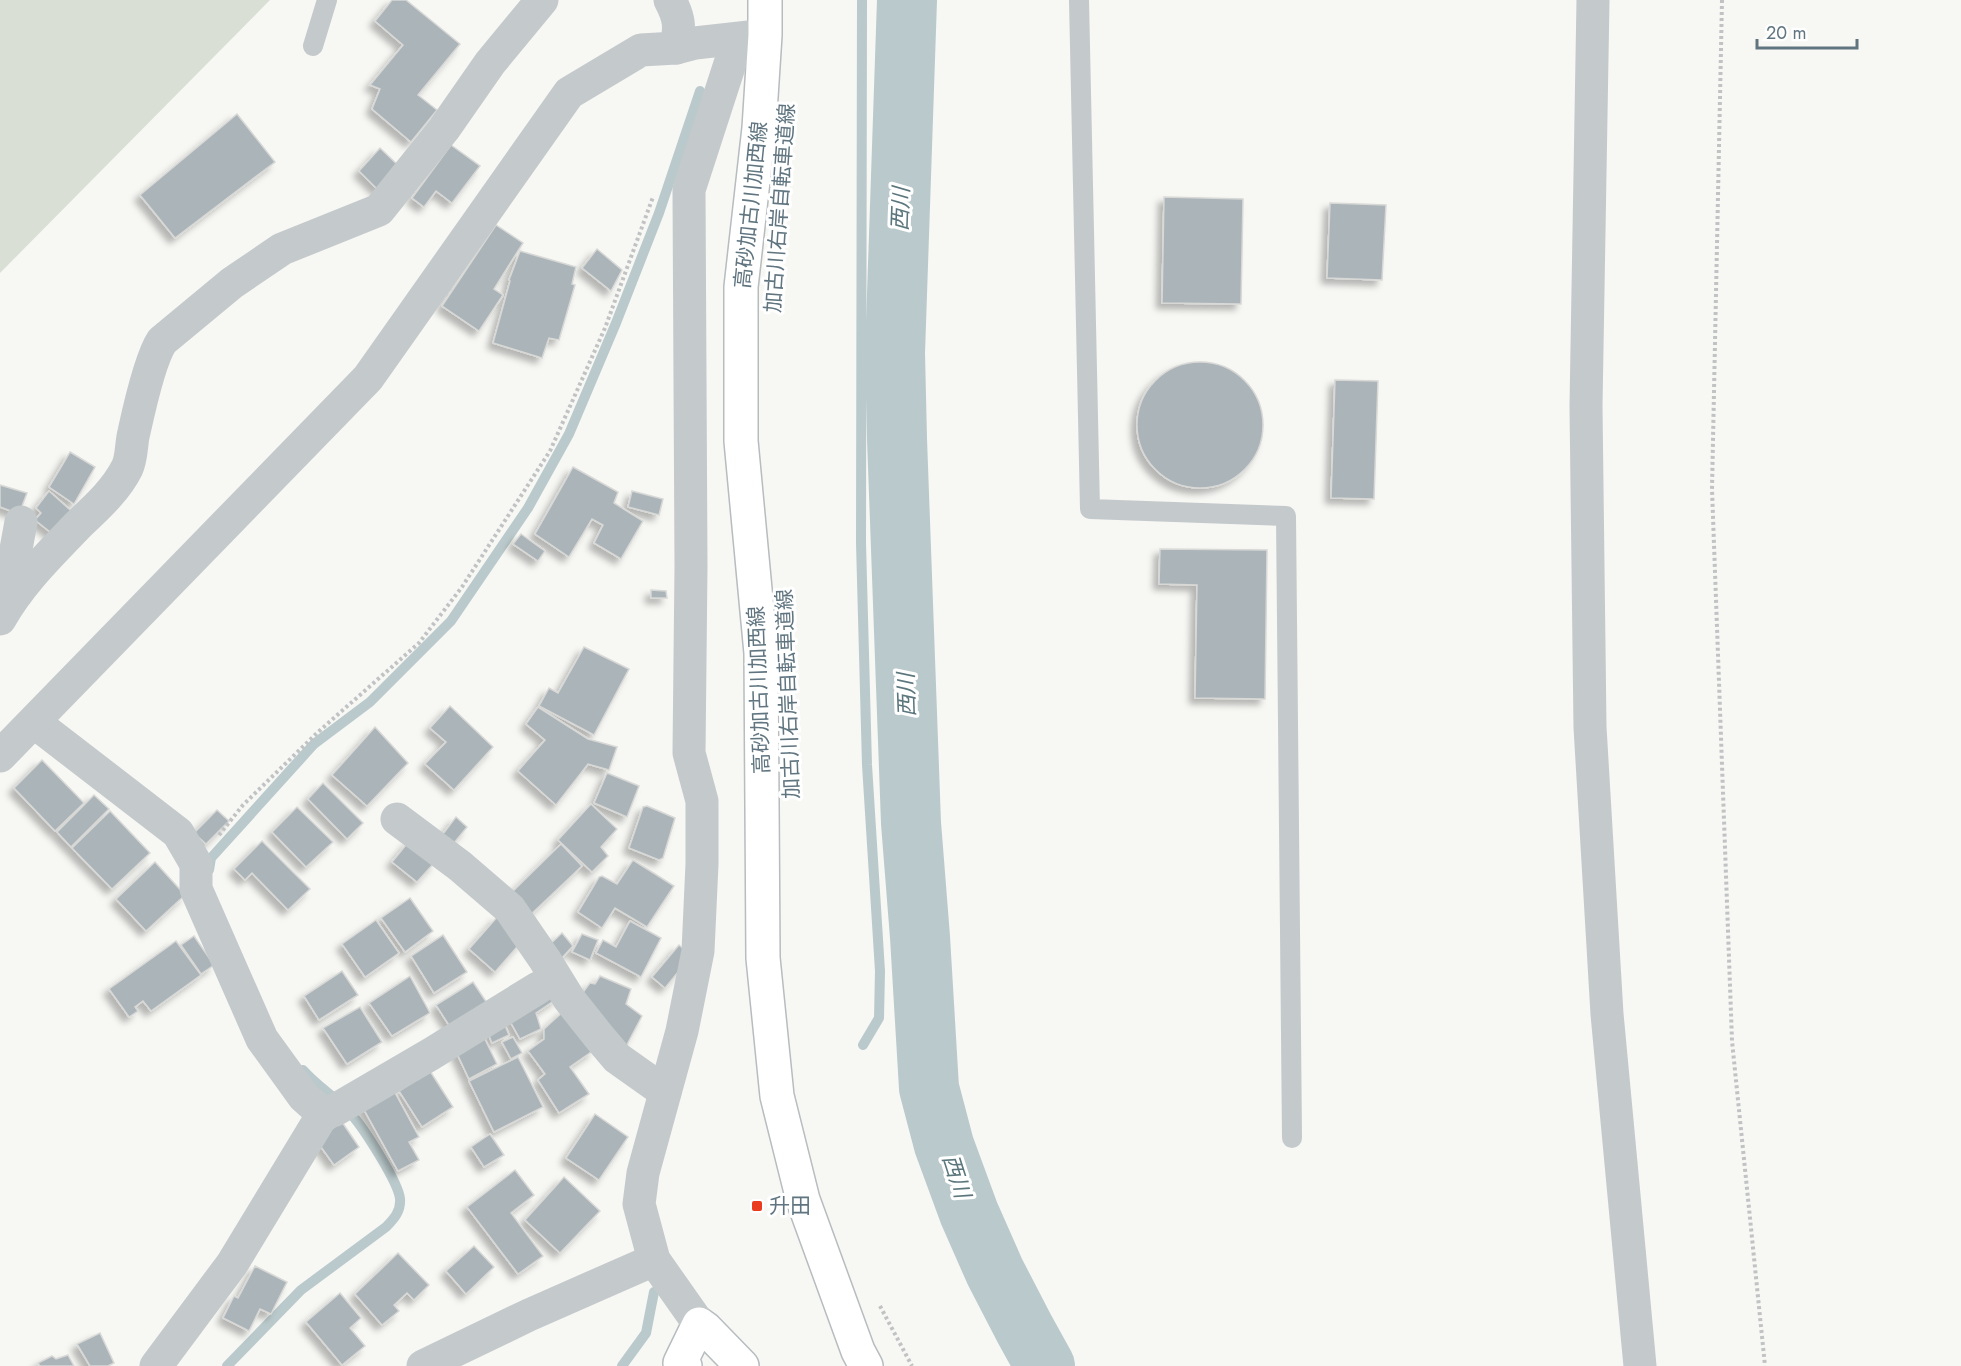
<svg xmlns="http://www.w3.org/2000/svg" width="1961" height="1366" font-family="Jost,'Noto Sans JP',sans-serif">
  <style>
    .green { fill: #d9dfd4 }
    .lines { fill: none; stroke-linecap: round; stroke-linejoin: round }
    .stream { stroke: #bac9cb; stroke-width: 10 }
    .river { stroke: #bac9cb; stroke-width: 60 }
    .building { fill: #abb5b9; stroke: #d8d8d6; stroke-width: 1.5; filter: url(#shadow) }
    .secondary-casing { stroke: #b6bcc0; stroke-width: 36 }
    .primary-casing { stroke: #b7bcbf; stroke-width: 36 }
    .path { stroke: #c0c2c4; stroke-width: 4; stroke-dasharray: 3 3; stroke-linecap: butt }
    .lane { stroke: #c4c9cb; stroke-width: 20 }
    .street { stroke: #c4c9cb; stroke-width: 33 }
    .secondary { stroke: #fff; stroke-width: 33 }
    .primary { stroke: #fff; stroke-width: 33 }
    .poi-dot { fill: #eb3b1f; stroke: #fff; stroke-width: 2 }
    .labels { text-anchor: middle; stroke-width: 6; stroke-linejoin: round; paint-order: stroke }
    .street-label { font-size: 21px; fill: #607580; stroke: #fff }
    .poi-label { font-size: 21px; fill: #607580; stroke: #fff; text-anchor: start }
    .water-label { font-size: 22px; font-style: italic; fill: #5b767c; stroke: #fff }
  </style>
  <defs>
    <filter id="shadow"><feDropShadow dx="-5.5" dy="5.5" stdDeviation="3" flood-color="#0004"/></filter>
  </defs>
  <rect width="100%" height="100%" fill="#f7f7f4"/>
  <path class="green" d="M0,0H270L0,273Z"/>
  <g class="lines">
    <g class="stream">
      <path d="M862,0L861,543L867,765L880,971L879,1018L863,1045"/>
      <path d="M209,870L211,858L314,744L370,702L451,621L528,508L569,434L616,323L659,213L700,91"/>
      <path d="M227,1366L301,1290L386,1227C394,1219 401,1211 400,1199C399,1183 363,1127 351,1114C337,1098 318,1087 303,1070"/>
      <path d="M622,1366L646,1333L654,1292"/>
    </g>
    <path class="river" d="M907,0L895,353L897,439L911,823L920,937L929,1088L944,1145L969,1213L995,1272L1024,1328L1045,1366"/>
  </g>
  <g class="building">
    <path d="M392,0H406L460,44L418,95L437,110L411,142L372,109L380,89L370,85L403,45L375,21Z"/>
    <path d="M237,114L275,162L175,238L140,195Z"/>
    <path d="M451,145L480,166L452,203L436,191L424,207L412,198Z"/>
    <path d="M380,148L402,169L379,191L359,171Z"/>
    <path d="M1164,197L1243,199L1241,304L1162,303Z"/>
    <path d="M1330,203L1386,205L1382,280L1327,278Z"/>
    <path d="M496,225L523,243L494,289L503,295L479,331L442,306Z"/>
    <path d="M597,249L622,270L611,291L582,268Z"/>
    <path d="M520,251L576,267L572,284L575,285L559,340L549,338L542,358L493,343L510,281L509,280Z"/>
    <circle cx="1200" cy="425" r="63"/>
    <path d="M1335,380L1378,381L1374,499L1331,498Z"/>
    <path d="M70,452L95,467L74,504L49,487Z"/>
    <path d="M573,467L618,492L614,503L643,521L621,559L594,543L603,525L592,519L569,557L535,534Z"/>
    <path d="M0,485L27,493L19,514L0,507Z"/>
    <path d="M49,491L77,516L59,539L35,520L41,513L36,508Z"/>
    <path d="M632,491L663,499L659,515L628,507Z"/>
    <path d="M521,534L545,551L538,561L513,544Z"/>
    <path d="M1160,549L1267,550L1265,699L1195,698L1197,585L1159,584Z"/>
    <path d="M651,590L666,591L667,598H651Z"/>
    <path d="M584,647L629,669L594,735L539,706L549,688L558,693Z"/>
    <path d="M450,706L493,747L454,790L425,764L446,742L430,728Z"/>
    <path d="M538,707L588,739L617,747L609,770L588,764L556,805L518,771L545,740L526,724Z"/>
    <path d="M375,727L408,763L367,806L332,775Z"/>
    <path d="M42,760L84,803L55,831L14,788Z"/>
    <path d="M607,773L639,786L627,817L594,803Z"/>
    <path d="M323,783L363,823L347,839L308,799Z"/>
    <path d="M94,795L109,809L71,847L57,832Z"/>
    <path d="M591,804L617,829L601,847L608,856L592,872L558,840Z"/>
    <path d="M647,806L675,818L663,858L659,860L629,848L643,807Z"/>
    <path d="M297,807L333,842L306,867L272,832Z"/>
    <path d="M217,810L229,821L206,844L194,833Z"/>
    <path d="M110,811L150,853L112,889L72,848Z"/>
    <path d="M456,817L467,827L450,848L439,839Z"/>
    <path d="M410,840L435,862L417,882L392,862Z"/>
    <path d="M262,841L310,889L288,910L252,873L245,880L234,869Z"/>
    <path d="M561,844L582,866L526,919L506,898Z"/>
    <path d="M633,860L674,886L647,927L615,908L602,928L578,912L599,877L602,876L617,884Z"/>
    <path d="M155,862L185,895L146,931L116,899Z"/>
    <path d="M410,898L433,931L405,952L381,918Z"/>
    <path d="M498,916L524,939L495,972L469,949Z"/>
    <path d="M376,920L399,953L365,977L342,944Z"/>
    <path d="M630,921L661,938L641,977L596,953L603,940L616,947Z"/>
    <path d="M562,933L573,946L558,962L545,949Z"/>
    <path d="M582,934L598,940L590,960L572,952Z"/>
    <path d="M443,935L467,972L434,993L411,956Z"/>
    <path d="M194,936L214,965L201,974L181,945Z"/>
    <path d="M176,941L201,975L151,1011L143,1001L135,1007L138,1011L129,1017L109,989Z"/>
    <path d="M679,945L688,953V960L665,988L652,977Z"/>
    <path d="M342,971L358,995L319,1020L304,996Z"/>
    <path d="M410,976L430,1013L392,1036L369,1003Z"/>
    <path d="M600,976L631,989L626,1004L642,1016L622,1054L578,999L590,983L595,984Z"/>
    <path d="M473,982L491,1009L454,1033L436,1005Z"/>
    <path d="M552,987L558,998L536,1013L541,1029L520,1039L506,1014Z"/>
    <path d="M360,1007L382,1042L347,1064L323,1028Z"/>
    <path d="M566,1009L594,1050L570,1067L589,1094L559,1113L538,1080L545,1074L528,1051L544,1039V1029Z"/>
    <path d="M501,1016L509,1035L492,1043L484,1024Z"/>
    <path d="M481,1031L497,1064L469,1079L453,1045Z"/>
    <path d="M513,1037L522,1053L511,1059L502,1042Z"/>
    <path d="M518,1057L543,1107L494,1132L469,1081Z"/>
    <path d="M430,1071L453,1107L422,1127L399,1091Z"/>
    <path d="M393,1089L419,1137L409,1142L419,1160L398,1171L362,1106Z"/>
    <path d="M595,1114L628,1137L599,1180L566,1158Z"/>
    <path d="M342,1122L359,1147L334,1165L316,1140Z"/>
    <path d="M490,1134L504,1155L484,1167L471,1147Z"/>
    <path d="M515,1170L534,1195L511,1213L543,1256L518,1274L467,1207Z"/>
    <path d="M564,1177L600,1211L560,1253L525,1220Z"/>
    <path d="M474,1246L494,1267L466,1294L446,1271Z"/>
    <path d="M398,1253L429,1285L414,1300L407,1293L394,1305L399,1311L382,1325L355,1294Z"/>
    <path d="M255,1266L287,1282L271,1314L260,1309L249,1331L223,1318L234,1296L238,1298Z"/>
    <path d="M340,1293L361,1318L350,1328L365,1346L342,1365L306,1322Z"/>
    <path d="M100,1333L114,1363L108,1366H90L77,1344Z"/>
    <path d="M68,1355L74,1366H40L38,1363L52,1356L56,1359Z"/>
  </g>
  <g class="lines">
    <defs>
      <path id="secondary" d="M685,1366L680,1363L699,1324L706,1329L742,1366"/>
      <path id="primary" d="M765,0V35L759,128L741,287V441L761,653L763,958L777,1096L803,1200L858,1351L866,1366"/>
    </defs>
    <use href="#secondary" class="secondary-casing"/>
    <use href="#primary" class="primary-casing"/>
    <g class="path">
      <path d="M1722,0L1712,489L1732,1041L1765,1366"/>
      <path d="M219,835L243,805L318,732L419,643L462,587L550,451L605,328L653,197"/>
      <path d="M880,1306L912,1366"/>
    </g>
    <g class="lane">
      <path d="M1079,0L1090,509L1286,516L1292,1138"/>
      <path d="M313,46L327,0"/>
    </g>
    <g class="street">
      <path d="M670,0C680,19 680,27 676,48"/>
      <path d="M1593,0L1586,406L1590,727L1607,1014L1640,1366"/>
      <path d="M16,594L14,560L21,522"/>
      <path d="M0,619C20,583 51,553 79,524C96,508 116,490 127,468C132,458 131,443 134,432C139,409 150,359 162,341L232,283L282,249L379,210L444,129L490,63L542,0"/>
      <path d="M34,722L178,833L196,864V889L262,1039L304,1097L323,1114L232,1264L156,1366"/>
      <path d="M0,756L368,378L569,93L641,50L676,48L695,43L758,36"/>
      <path d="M397,819L460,866L510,909L545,960L569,999L600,1038L617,1058L665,1092"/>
      <path d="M323,1114L335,1110L431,1054L538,988"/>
      <path d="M699,1324L654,1260L639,1204L643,1173L682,1031L698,951L702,864V801L689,753L691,566L689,190L738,39"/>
      <path d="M423,1366L529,1315L654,1260"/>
    </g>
    <use href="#secondary" class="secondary"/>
    <use href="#primary" class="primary"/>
  </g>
  <rect class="poi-dot" x="751" y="1200" width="12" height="12" rx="3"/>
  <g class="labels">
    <g class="street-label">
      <text transform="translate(751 205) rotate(-84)" y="7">高砂加古川加西線</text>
      <text transform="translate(780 208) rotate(-86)" y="7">加古川右岸自転車道線</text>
      <text transform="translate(759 690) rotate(-92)" y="7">高砂加古川加西線</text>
      <text transform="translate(788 694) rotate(-92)" y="7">加古川右岸自転車道線</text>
    </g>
    <g class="poi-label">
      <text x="769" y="1213">升田</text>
    </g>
    <g class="water-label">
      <text transform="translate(900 209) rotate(-88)" y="8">西川</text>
      <text transform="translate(906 695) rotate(-92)" y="8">西川</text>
      <text transform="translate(957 1176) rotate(72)" y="8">西川</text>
    </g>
  </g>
  <path d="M1757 39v9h100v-9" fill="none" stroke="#607580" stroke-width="3"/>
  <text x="1766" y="39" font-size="18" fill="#607580" stroke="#ffffff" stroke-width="4.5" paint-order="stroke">20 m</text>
</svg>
